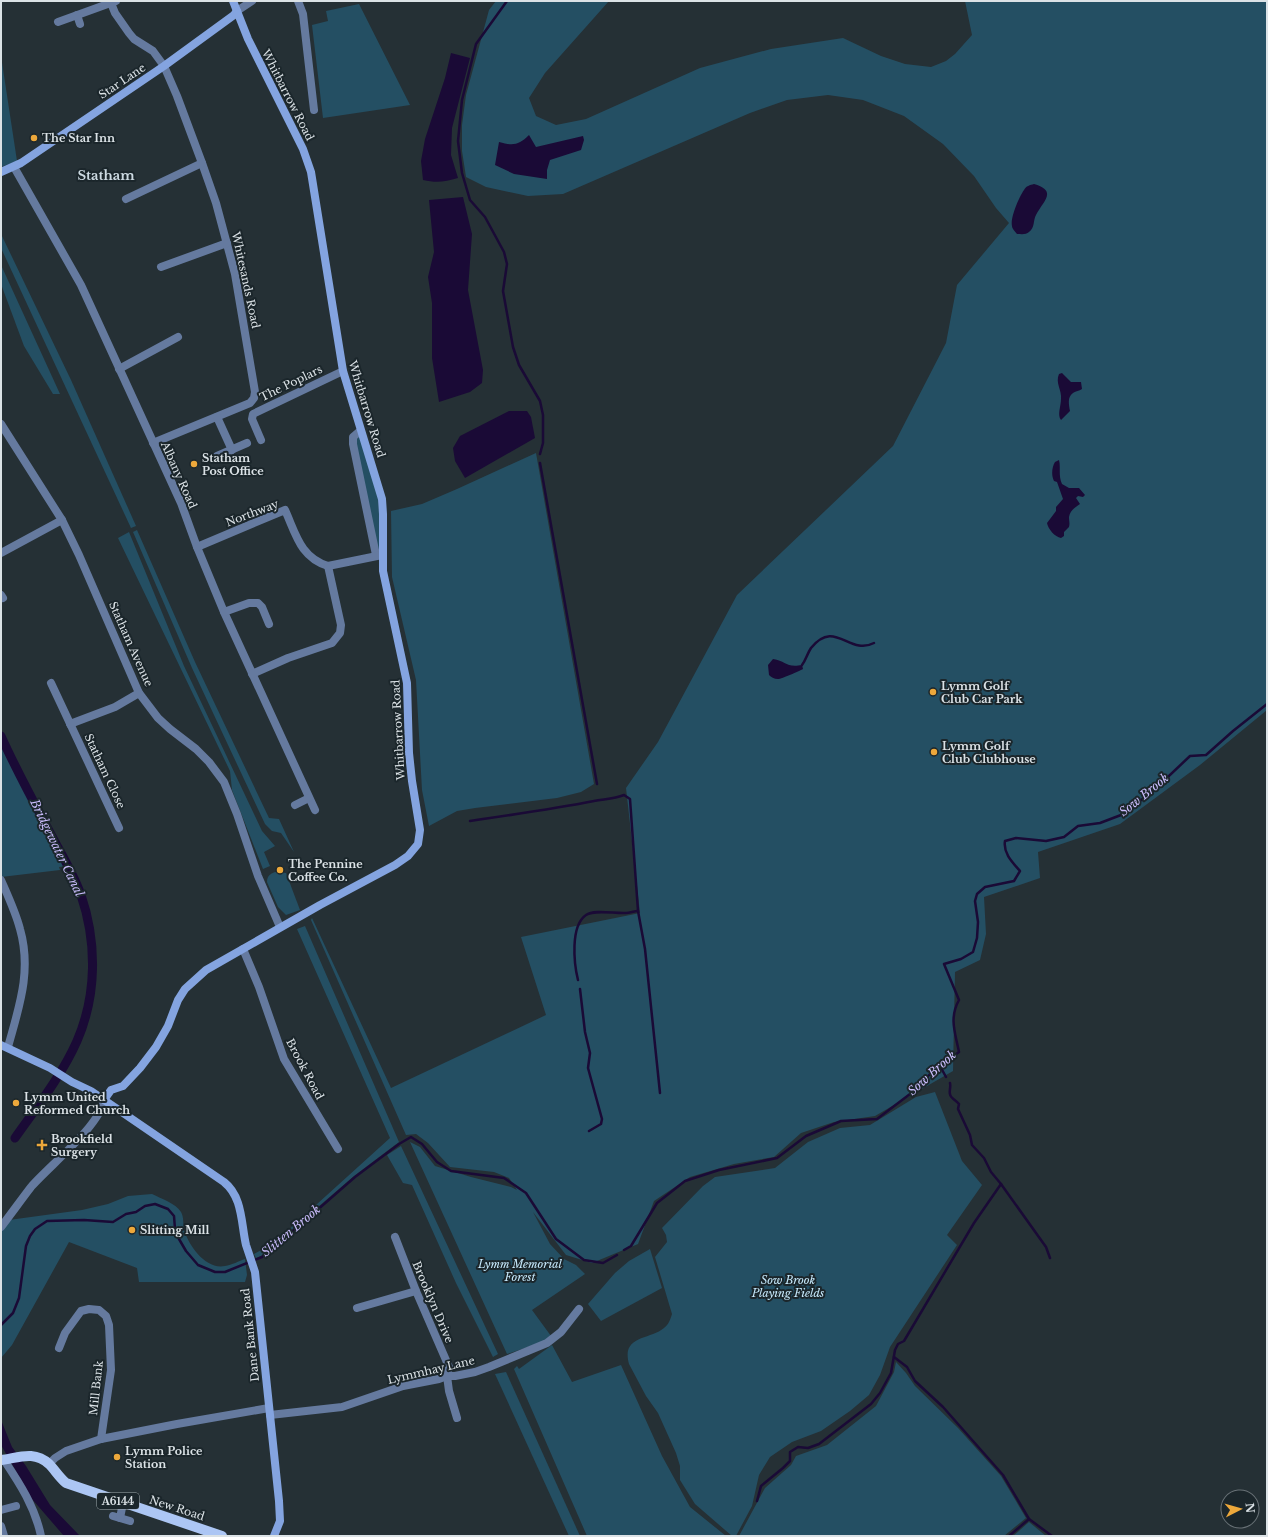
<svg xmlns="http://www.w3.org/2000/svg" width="1268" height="1537" font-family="'Libre Baskerville',serif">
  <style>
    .green { fill: #244f63 }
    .water { fill: #1a0a36 }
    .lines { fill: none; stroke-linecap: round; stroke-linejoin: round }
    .stream { stroke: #1a0a36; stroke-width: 2.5 }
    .canal { stroke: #1a0a36; stroke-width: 9 }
    .street { stroke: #657a9f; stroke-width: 8 }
    .secondary { stroke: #84a4e0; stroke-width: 8 }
    .primary { stroke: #acc6f4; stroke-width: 10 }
    .poi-dot { fill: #eda83b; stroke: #1b262b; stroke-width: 1.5 }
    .labels { text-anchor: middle; stroke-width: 4; stroke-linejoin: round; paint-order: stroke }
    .shield { fill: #1b262b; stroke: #a1aaae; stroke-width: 1 }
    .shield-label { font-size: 10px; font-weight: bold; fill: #dbe2e6 }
    .street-label { font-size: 11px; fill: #dbe2e6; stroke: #1b262b }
    .poi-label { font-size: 11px; font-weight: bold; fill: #dbe2e6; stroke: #1b262b; text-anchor: start }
    .park-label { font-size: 11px; font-style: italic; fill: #c7eafd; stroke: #1b262b }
    .water-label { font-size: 12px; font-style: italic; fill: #c9bcfb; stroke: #1b262b }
    .quarter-label { font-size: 13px; font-weight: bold; fill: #cddae2; stroke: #1b262b }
  </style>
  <rect width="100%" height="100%" fill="#253035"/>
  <g class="green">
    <path d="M496,1H609L545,73L529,98L536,116L556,125L586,119L700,68L771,49L843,38L881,56L905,64L931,67L946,61L955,54L972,35L965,1H1267V710L1200,765L1120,824L1038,852L1040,878L984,897L986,934L980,960L955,972L953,1071L875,1116L834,1122L801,1133L774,1157L734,1164L690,1177L654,1201L638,1244L592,1263L566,1255L533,1212L550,1244L564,1259L576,1265L585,1274L532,1310L551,1336L543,1342L507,1354L410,1142L420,1147L435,1166L471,1177L511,1187L517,1190L509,1178L494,1172L450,1167L428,1143L416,1134L406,1135L311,920L312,918L391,1088L546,1015L521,937L640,913L626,788L658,742L737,595L893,446L946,343L957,285L1009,223L996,208L974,176L943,144L904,116L863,100L828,95L787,100L750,113L563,194L528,196L486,187L466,177L462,151V125L466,95L489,10Z"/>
    <path d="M359,4L410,105L323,118L312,25L328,21L326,11Z"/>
    <path d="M1,56L17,161L1,167Z"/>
    <path d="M1,234L71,380L136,526L131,528L1,248Z"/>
    <path d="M1,265L60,394H53L24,346L1,284Z"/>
    <path d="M360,431L377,481L382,555H376L353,437Z"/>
    <path d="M536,453L594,784L581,792L557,798L475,808L457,811L429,826L422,790L416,680L392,577L391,511L422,504L457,489Z"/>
    <path d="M137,530L195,662L269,818L279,819L294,852L281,833L272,831L265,824L192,668L133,532Z"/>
    <path d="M129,532L184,666L262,831L275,846L264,852L270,866L263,869L232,790L230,771L118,538Z"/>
    <path d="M1,736L13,762L68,866L59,867L60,870L1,877Z"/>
    <path d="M275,872L286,873L300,910L286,915L278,907L267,882C267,876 270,874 275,872Z"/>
    <path d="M305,926L399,1142L354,1176L261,1256L256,1258L254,1254L274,1243L390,1138L297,929Z"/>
    <path d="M935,1092L962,1161L982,1185L947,1235L957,1245L890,1347L880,1375L869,1395L850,1411L821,1431L792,1442L770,1457L759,1475L752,1506L736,1536H732L695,1504L680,1480V1466L676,1453L658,1413L646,1396L629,1364C621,1335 650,1340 664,1328C669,1324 670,1320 672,1314L655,1257L667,1242L666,1235L662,1228L703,1186L715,1177L775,1168L808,1142L840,1128L870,1125L916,1097Z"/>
    <path d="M401,1146L498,1354L493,1357L456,1283L412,1185L403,1183L387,1155Z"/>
    <path d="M152,1194C162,1199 175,1203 181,1212C184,1217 183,1225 184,1230C189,1246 206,1270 225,1266C232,1265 239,1261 245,1259L247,1275L245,1282H139L137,1268L69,1242L12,1345L1,1358V1229L9,1220L82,1210L108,1204L128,1196Z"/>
    <path d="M650,1249L662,1288L601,1321L588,1304L615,1273L629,1261Z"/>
    <path d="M552,1345L572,1382L621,1365L662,1456L690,1507L726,1536H587L514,1369L517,1366L519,1369Z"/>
    <path d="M896,1362L906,1373L915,1386L958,1428L1001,1476L1026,1518L1004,1536H739L765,1488L791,1465L796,1456L827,1445L876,1406L894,1372Z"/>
    <path d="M506,1372L580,1536H569L495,1374Z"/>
    <path d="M1029,1522L1046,1536H1013Z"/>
  </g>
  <g class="water">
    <path d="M451,53L470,58L452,128L451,155L458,178C445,182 436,183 423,180L421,161L425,139L445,78Z"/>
    <path d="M529,135L536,147L583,136L584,140L581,150L550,160L547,170V179L514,174L495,165L499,142C513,146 519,145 529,135Z"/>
    <path d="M1034,184C1058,191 1043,201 1036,215C1033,220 1035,228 1029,232C1026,235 1021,234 1017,234C1015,231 1012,229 1012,226C1010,218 1019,197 1024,190C1026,186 1030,185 1034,184Z"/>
    <path d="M463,197L472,234L468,290L483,370L482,383L470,392L439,402L432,358V303L428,277L434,252L429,200Z"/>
    <path d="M1062,373L1071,382H1081L1082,389C1079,391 1076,391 1073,393C1067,397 1069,405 1070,411L1061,420C1057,415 1061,406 1061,399C1062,390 1055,383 1059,374Z"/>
    <path d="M509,411H527L531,417L535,438L465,478L455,461L453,448L460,436Z"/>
    <path d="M1059,460C1061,467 1058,475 1062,484L1069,488H1079L1085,495L1083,497L1078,496L1076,498L1080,504C1076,507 1070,510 1069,517C1069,521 1070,523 1069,527L1064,532V536L1061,538C1055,537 1048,529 1047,523L1056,511V507L1063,499L1057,482L1054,481C1051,475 1052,467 1055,462Z"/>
    <path d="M773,659C786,661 786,668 802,665L803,669C799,671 782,679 778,679C774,679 771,677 769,675L768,665Z"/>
    <path d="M1,1420L12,1447L26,1466L50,1505L80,1536H64L32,1499L1,1445Z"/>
  </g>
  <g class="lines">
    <g class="stream">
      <path d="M507,1L476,44L462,100L458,141L462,173L470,200L485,217L504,252L507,264L503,291L513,347L519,365L540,401L543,415V443L540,454"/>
      <path d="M540,463L597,784"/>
      <path d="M802,665C806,660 807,654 811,648C835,618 849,656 874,643"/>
      <path d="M470,821C511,815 553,809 594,801C604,799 614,799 624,795L630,799L638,911L645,949L660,1093"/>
      <path d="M578,980C574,964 570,926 586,915C594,909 616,914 626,913C630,913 634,911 638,911"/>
      <path d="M580,989L585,1032L590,1053L588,1068L602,1119L601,1124L589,1131"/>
      <path d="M940,1066L946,1077"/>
      <path d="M950,1083C951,1087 949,1091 950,1094C950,1098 956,1100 959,1104L958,1109L970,1135L972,1145L984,1158L991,1172L1001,1184L1046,1247L1050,1258"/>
      <path d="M624,1250L631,1246L657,1203L685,1181L719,1170L777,1158L806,1136L841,1121L877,1119L914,1091L932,1072L959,1052C955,1032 949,1018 959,1000L944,964L961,959L973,952L977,938L978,922L975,901L977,894L985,887L1014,881L1020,871C1012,862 1003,853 1005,841L1016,838L1046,841L1064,837L1078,826L1100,823L1121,815L1152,792L1190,756L1206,755L1233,731L1267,704"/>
      <path d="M1,1325L13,1313L19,1298L26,1246L30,1236L35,1229L47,1221L84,1220L113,1222L126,1214L136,1212L145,1206L155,1204L168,1209L174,1216L175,1229L179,1239L186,1251L198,1265L215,1272H225L262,1257L284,1239L355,1177L399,1144L411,1137L422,1144L437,1162L451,1171L504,1178L526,1193L556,1239L584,1260L603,1263L617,1255"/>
      <path d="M894,1357L907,1367L915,1381L943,1407L1003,1475L1029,1519L1052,1536"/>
      <path d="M757,1501L761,1486L783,1468L790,1461V1452L798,1447L808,1448L819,1444L871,1404L880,1393L891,1373L895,1350L898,1344L904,1341L974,1223L1001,1184"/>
      <path d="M1009,1536L1029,1519"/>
    </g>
    <path class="canal" d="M1,736C17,772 37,808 56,844C65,860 75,878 81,895C97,942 97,995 77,1041C62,1075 37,1107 15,1138"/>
    <g class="street">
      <path d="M298,1L303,14L314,110"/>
      <path d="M111,3L115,13L129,33L134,39L153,51L164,66L177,96L202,163L216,203L235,274L255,392L254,398L250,403L153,443"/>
      <path d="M237,11L252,1"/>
      <path d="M77,15L80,24"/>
      <path d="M58,22L116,1"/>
      <path d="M14,167L81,285L181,503L197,547L224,612L315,810"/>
      <path d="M126,199L202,163"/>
      <path d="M161,267L227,243"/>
      <path d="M119,369L178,337"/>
      <path d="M217,417L232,450"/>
      <path d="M1,424L62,520L79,555L139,693L158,718L170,729L196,749L209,762L224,782L237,814L258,876L280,927"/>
      <path d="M360,431L353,437V444L376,555"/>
      <path d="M261,440L252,419L253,414L343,371"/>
      <path d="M217,456L247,443"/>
      <path d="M197,547L285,510C296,534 300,557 328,566L382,555"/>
      <path d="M1,553L62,520"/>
      <path d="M1,595L3,598"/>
      <path d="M224,612L249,603H258L262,607L269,624"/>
      <path d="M252,674L288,658L332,643L340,633L341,625L328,566"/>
      <path d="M51,683L119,828"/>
      <path d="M70,724L115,707L139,693"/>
      <path d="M295,805L309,798"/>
      <path d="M1,880C8,896 16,913 20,929C32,971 19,1007 8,1047"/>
      <path d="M243,949L259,987L284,1059L338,1149"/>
      <path d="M1,1227C11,1214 21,1200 31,1187C49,1166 100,1126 104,1100"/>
      <path d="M395,1237L416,1291L449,1367L447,1376L449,1391L457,1418"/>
      <path d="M357,1308L416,1291"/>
      <path d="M59,1348L65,1333L81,1311L89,1309L99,1310L106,1316L109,1325L111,1370L101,1439"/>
      <path d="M270,1415L342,1407L403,1386L439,1379L447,1376H455L475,1372L489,1367L547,1343L561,1332L579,1309"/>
      <path d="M4,1460C20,1484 35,1507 41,1536"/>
      <path d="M49,1464L55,1458L66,1451L101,1439L177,1424L269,1408"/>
      <path d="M1,1510L16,1506"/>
      <path d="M113,1516L130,1521"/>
      <path d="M120,1518L123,1503"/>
      <path d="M1,1526L4,1536"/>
    </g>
    <g class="secondary">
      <path d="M1,172L21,163L164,66L234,15L237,11"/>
      <path d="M1,1045L50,1068L72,1082L91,1091L224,1182C243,1197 241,1224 246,1245C249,1254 252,1263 255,1272L279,1501L280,1521L274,1536"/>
      <path d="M104,1100L111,1090L123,1086L140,1068L156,1047L168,1026L178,1000L185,989L206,970L320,905L395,865L408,856L418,844L420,830L412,781L409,753L407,683L383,571V514L382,499L343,371L311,172L303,149L248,39L233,1"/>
    </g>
    <path class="primary" d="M1,1460C18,1458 34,1450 49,1464C55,1470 59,1477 66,1483L222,1536"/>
  </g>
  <g class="poi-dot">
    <circle cx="34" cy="138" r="4"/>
    <circle cx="194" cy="464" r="4"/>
    <circle cx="933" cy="692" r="4"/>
    <circle cx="934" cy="752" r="4"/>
    <circle cx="280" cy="870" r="4"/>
    <circle cx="16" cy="1103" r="4"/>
    <path d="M40 1139h4v4h4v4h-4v4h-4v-4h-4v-4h4z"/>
    <circle cx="132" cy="1230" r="4"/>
    <circle cx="117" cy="1457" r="4"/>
  </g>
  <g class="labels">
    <rect class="shield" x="97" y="1493" width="42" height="16" rx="3"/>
    <g class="shield-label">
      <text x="118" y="1505">A6144</text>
    </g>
    <g class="street-label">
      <text transform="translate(122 81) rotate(-34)" y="4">Star Lane</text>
      <text transform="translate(288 95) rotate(63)" y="4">Whitbarrow Road</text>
      <text transform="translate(246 280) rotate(78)" y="4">Whitesands Road</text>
      <text transform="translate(291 383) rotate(-26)" y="4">The Poplars</text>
      <text transform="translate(367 409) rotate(73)" y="4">Whitbarrow Road</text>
      <text transform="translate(179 475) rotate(66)" y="4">Albany Road</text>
      <text transform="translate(252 513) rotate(-21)" y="4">Northway</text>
      <text transform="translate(131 644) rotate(66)" y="4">Statham Avenue</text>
      <text transform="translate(398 730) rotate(-93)" y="4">Whitbarrow Road</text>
      <text transform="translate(105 771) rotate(65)" y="4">Statham Close</text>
      <text transform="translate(305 1069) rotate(62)" y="4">Brook Road</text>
      <text transform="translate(433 1302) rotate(67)" y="4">Brooklyn Drive</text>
      <text transform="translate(250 1335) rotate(-96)" y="4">Dane Bank Road</text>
      <text transform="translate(431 1370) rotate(-13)" y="4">Lymmhay Lane</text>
      <text transform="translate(96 1388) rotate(-84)" y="4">Mill Bank</text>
      <text transform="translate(177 1508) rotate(18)" y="4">New Road</text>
    </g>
    <g class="poi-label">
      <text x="42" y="142">The Star Inn</text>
      <text x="202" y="462">Statham<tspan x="202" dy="13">Post Office</tspan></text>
      <text x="941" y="690">Lymm Golf<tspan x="941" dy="13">Club Car Park</tspan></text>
      <text x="942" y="750">Lymm Golf<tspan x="942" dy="13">Club Clubhouse</tspan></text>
      <text x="288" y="868">The Pennine<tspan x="288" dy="13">Coffee Co.</tspan></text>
      <text x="24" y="1101">Lymm United<tspan x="24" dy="13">Reformed Church</tspan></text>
      <text x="51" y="1143">Brookfield<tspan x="51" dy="13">Surgery</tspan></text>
      <text x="140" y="1234">Slitting Mill</text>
      <text x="125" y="1455">Lymm Police<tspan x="125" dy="13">Station</tspan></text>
    </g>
    <g class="park-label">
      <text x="520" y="1268">Lymm Memorial<tspan x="520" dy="13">Forest</tspan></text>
      <text x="788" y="1284">Sow Brook<tspan x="788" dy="13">Playing Fields</tspan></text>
    </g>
    <g class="water-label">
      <text transform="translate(1144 795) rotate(-39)" y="4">Sow Brook</text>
      <text transform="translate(57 848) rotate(64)" y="4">Bridgewater Canal</text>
      <text transform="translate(932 1073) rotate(-42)" y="4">Sow Brook</text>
      <text transform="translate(291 1231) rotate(-40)" y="4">Slitten Brook</text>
    </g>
    <g class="quarter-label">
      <text x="106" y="180">Statham</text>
    </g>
  </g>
  <rect width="1268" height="1537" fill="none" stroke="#dbe2e6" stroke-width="4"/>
  <g transform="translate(1240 1509) rotate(84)"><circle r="19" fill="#1b262b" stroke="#687176"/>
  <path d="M0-3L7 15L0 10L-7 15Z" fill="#eda83b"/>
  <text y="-6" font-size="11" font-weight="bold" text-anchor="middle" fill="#dbe2e6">N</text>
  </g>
</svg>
